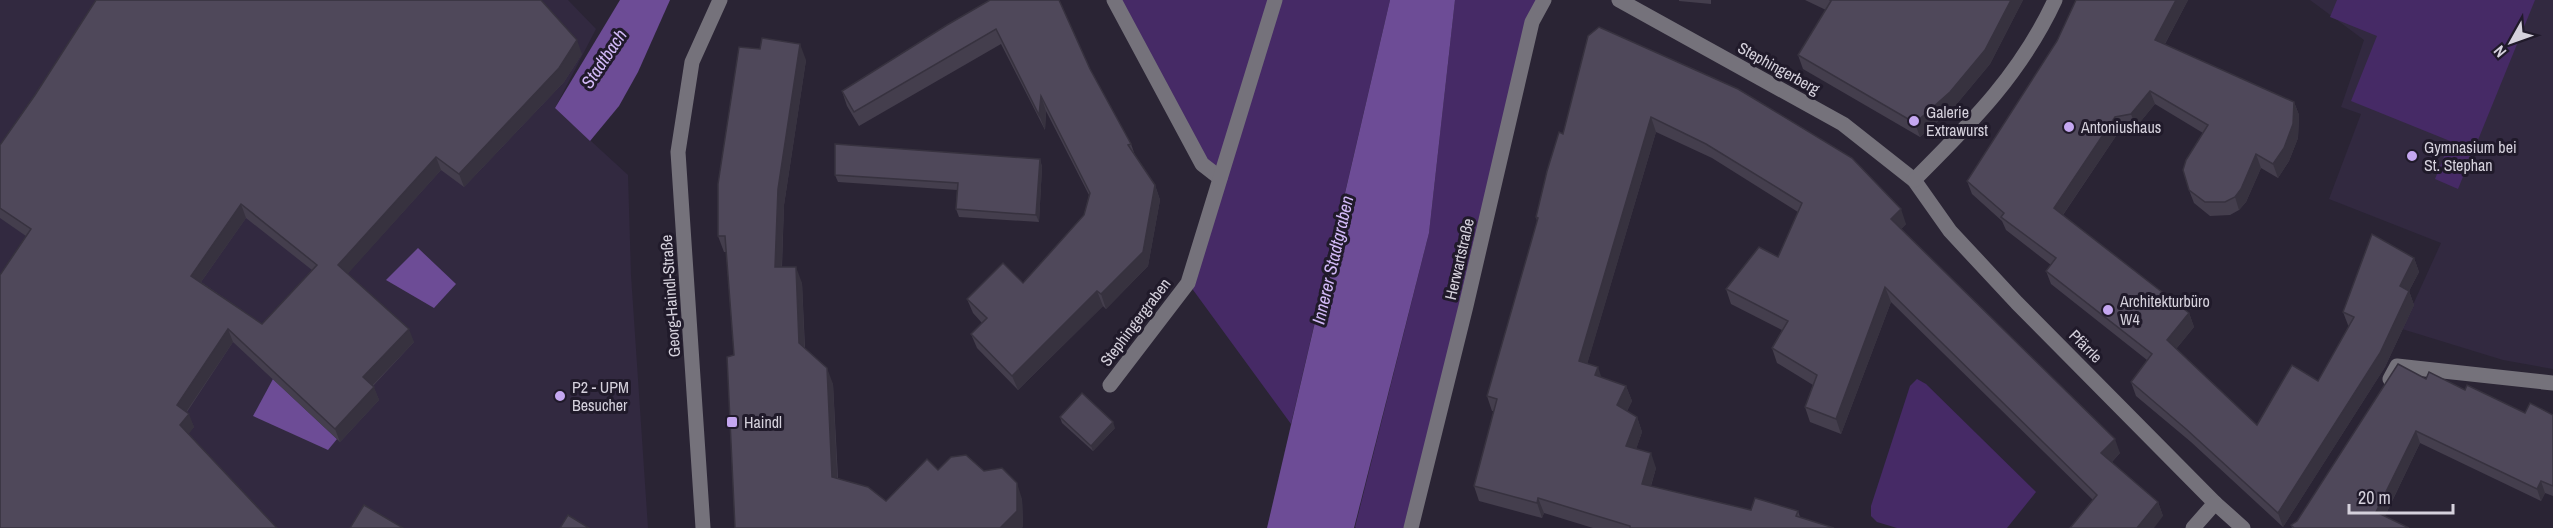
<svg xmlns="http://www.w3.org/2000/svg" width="2553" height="528" font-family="'Archivo Narrow',sans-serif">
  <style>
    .built { fill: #322940 }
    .green { fill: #462a66 }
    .water { fill: #6d4c96 }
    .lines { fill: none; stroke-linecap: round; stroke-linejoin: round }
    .minor { stroke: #75727b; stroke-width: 15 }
    .wall { fill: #443e4d; fill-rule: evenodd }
    .shaded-wall { fill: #37323f }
    .building { fill: #4f485a; stroke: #37323f; stroke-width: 1.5; fill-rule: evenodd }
    .poi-dot { fill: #c5a7f1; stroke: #201a2a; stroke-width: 2 }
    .labels { text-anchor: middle; stroke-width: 6; stroke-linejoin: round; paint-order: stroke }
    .street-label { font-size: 16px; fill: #d5d1dc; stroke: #201a2a }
    .poi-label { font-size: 16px; fill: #d5d1dc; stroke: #201a2a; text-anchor: start }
    .water-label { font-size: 18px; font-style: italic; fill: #d2b9f7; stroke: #201a2a }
  </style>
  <rect width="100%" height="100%" fill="#2a2434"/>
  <g class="built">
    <path d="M0,0H568L596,29L555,108L628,175L631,275L648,528H0Z"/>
    <path d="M2310,0H2553V369L2503,360L2402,329L2441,243L2329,199L2361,114L2341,107L2364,40Z"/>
  </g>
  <g class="green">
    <path d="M1114,0H1390L1291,424L1188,283L1220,178L1202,164Z"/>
    <path d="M1455,0H1544L1411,528H1356L1355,527L1429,233Z"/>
    <path d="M2337,0H2535L2458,189L2435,179L2450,141L2351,101L2377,36L2330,17Z"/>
    <path d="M1917,379L1926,384L2036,492L2007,528H1897L1877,522L1871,516V506L1910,386Z"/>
  </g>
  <g class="water">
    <path d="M620,0H670L638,72L619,106L590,141L555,108Z"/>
    <path d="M1390,0H1455L1429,233L1354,528H1267Z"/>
    <path d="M418,248L456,284L434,308L386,280Z"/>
    <path d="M273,379L337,439L328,450L253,416Z"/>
  </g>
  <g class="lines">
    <g class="minor">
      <path d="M1114,0L1202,164L1220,178"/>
      <path d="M1619,0L1843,124L1914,180L1950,231L2017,303L2215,503L2243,528"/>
      <path d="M1914,180C1971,123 2020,75 2055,0"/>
      <path d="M2390,379L2397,366L2553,383"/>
      <path d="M1110,385L1188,283L1275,0"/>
      <path d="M703,528L678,152L692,62L720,0"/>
      <path d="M1411,528L1466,306L1532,22L1544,0"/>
      <path d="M2193,528L2215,503"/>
    </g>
  </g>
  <g class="wall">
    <path d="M990,0L1090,69L1131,144L1136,158L1155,185L1160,200L1148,266L1106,309L1103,306L1018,390L977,348L971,334L982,323L973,313L967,299L1023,283L1084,215L1089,195L1046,111L1045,130L1001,44L859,126L847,106L842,91Z"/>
    <path d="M1679,0H1711V4L1679,1Z"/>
    <path d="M1805,0H2023L1990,64L1955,106L1920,137L1803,69L1798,55L1826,10Z"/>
    <path d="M2076,0H2188L2165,44L2294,102L2299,115L2298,138L2289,161L2278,178L2261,168L2246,202L2239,210L2230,215L2210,216L2194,203L2189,190L2203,133L2155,104L2136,127L2120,130L2063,215L2189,313L2194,327L2176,349L2257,425L2318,381L2349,326L2348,325L2343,312L2414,258L2419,272L2409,291L2414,305L2385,367L2283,527L2191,442L2136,396L2131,382L2147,360L2051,284L2046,271L2051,265L2006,230L2002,221L1972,194L1967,181L2057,41Z"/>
    <path d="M1588,36L1906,224L1901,229L2120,453L2112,462L2158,502L2163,516L2093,500L1891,302L1841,434L1810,422L1805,407L1813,385L1777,363L1772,348L1782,330L1731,304L1726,289L1778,257L1798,212L1712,158L1656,132L1587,364L1601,377L1626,386L1632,401L1627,411L1637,417L1642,432L1636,449L1656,468L1651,486L1751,510L1798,511L1800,517L1834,528H1593L1544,513L1542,518L1479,501L1474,486L1494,411H1492L1487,396L1537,221L1536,217L1563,134Z"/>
    <path d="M760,49L806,60L784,205L782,267L802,283L805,348L833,384L838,478L886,501L938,470L984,471L1022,499L1023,527L735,528L734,355L726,252H724L718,236Z"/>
    <path d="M582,54L564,82L464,187L441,170L347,274L414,342L373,386L379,400L340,442L233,342L187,412L194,427L188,434L0,528L26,236L0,218V145ZM246,218L312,270L262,324L201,282Z"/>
    <path d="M1040,159L1042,167L1039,222L959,217L956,209L957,190L838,182L835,175Z"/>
    <path d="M2426,379L2465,390L2525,413L2553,415V496L2545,493L2541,501L2420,443L2385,516L2409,528H2292L2291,525L2297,521Z"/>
    <path d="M1060,417L1115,428L1093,451L1062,423Z"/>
  </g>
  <g class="shaded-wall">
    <path d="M2011,0H2023L1990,64L1955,106L1920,137L1915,123Z"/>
    <path d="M2176,0H2188L2160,53L2155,40Z"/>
    <path d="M577,40L582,54L564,82L464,187L459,174Z"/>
    <path d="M800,44L806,60L784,205L781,283L775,267L778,189Z"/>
    <path d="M2150,91L2155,104L2136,127L2131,114Z"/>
    <path d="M1041,96L1046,111L1045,130L1039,115Z"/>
    <path d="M2294,102L2299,115L2298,138L2289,161L2278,178L2273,164Z"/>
    <path d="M1651,117L1656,132L1584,375L1579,361Z"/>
    <path d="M2115,117L2120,130L2058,222L2054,208Z"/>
    <path d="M2256,154L2261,168L2246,202L2239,210L2235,197Z"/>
    <path d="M436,157L441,170L343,279L338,265Z"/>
    <path d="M1040,159L1042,167L1039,222L1036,215Z"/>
    <path d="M1155,185L1160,200L1148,266L1106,309L1101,294Z"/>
    <path d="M241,204L246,218L196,289L191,276Z"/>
    <path d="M1901,209L1906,224L1897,233L1891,219Z"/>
    <path d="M2414,258L2419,272L2409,291L2414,305L2385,367L2283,527L2278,513L2400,286Z"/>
    <path d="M796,267L802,283L805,359L799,343Z"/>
    <path d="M1885,287L1891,302L1841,434L1836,419Z"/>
    <path d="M1097,291L1103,306L1018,390L1012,376Z"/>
    <path d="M2189,313L2194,327L2172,354L2167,340Z"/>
    <path d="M228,329L233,342L182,418L177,405Z"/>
    <path d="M409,329L414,342L368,390L363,377Z"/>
    <path d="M1598,367L1603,382L1595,375Z"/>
    <path d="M827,368L833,384L838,493L832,477Z"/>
    <path d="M1626,386L1632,401L1623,419L1617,405Z"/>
    <path d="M374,387L379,400L340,442L335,429Z"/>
    <path d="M189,414L194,427L185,439L180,425Z"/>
    <path d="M1637,417L1642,432L1632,461L1626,446Z"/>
    <path d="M1113,422L1115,428L1093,451L1091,446Z"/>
    <path d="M2416,431L2420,443L2381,524L2376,512Z"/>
    <path d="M2115,439L2120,453L2106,468L2101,453Z"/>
    <path d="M1651,453L1656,468L1647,498L1642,484Z"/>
    <path d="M2541,481L2545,493L2541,501L2537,489Z"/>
    <path d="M1017,483L1022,499L1023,527L1022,528H1000Z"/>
    <path d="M1538,498L1544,513L1542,518L1537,503Z"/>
    <path d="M2158,502L2163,516L2154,528H2137Z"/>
  </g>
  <g class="building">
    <path d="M96,0H541L577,40L559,68L459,174L436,157L338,265L409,329L363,377L374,387L335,429L228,329L177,405L189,414L180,425L277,528H0V275L31,229L0,208V145L35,95ZM241,204L317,265L262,324L191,276Z"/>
    <path d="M990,0H1059L1090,69L1131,144L1128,145L1155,185L1143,252L1101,294L1097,291L1012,376L971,334L987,318L967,299L1003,263L1023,283L1084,215L1090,193L1041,96L1039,115L996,29L854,112L842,91L947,25Z"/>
    <path d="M1830,0H2011L1985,50L1950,92L1915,123L1798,55L1831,1Z"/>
    <path d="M2076,0H2176L2155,40L2294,102L2293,124L2284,148L2273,164L2256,154L2241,189L2235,197L2225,202H2205L2189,190L2183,170L2186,160L2208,125L2150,91L2131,114L2115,117L2054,208L2189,313L2167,340L2257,425L2292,365L2318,381L2354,317L2343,312L2372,234L2414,258L2400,286L2409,291L2380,353L2278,513L2186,429L2131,382L2152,354L2046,271L2056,258L2001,217L2004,213L1967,181L2057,41Z"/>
    <path d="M1599,27L1738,89L1852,158L1901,209L1891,219L2115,439L2101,453L2158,502L2137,528H2070L2097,495L1885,287L1836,419L1805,407L1817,375L1772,348L1788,321L1726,289L1759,247L1778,257L1802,203L1706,144L1651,117L1579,361L1598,367L1595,375L1626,386L1617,405L1637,417L1626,446L1651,453L1642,484L1751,510L1755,498L1798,511L1796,516L1834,528H1630V526L1538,498L1537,503L1474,486L1497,399L1487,396L1538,218L1536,217L1547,171L1559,132L1563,134L1588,36Z"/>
    <path d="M762,38L800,44L778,189L775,267H796L799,343L827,368L832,477L868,487L886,501L927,459L938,470L951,457L966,455L984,471L1002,468L1017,483V511L1000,528H735L727,357L734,355L725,236H718V184L739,47L760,49Z"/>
    <path d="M835,144L1040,159L1036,215L956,209L958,183L835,175Z"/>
    <path d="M2398,364L2426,379L2429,372L2465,390L2467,385L2525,413L2530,403L2553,415V486L2541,481L2537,489L2416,431L2376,512L2409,528H2294L2291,525L2297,521Z"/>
    <path d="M1082,393L1113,422L1091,446L1060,417Z"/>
    <path d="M364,505L403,528H350Z"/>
    <path d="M568,515L589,528H560Z"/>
  </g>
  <g class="poi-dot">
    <circle cx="1914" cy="121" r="6"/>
    <circle cx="2069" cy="127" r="6"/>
    <circle cx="2412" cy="156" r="6"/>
    <circle cx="2108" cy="310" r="6"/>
    <circle cx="560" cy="396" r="6"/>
    <rect x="726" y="416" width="12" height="12" rx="3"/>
  </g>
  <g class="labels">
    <g class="street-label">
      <text transform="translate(1779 68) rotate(29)" y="6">Stephingerberg</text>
      <text transform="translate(1459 259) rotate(-77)" y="6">Herwartstraße</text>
      <text transform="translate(670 296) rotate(-94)" y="6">Georg-Haindl-Straße</text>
      <text transform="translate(1135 322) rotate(-53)" y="6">Stephingergraben</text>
      <text transform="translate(2086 346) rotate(45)" y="6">Pfärrle</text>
    </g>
    <g class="poi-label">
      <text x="1926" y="118">Galerie<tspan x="1926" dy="18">Extrawurst</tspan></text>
      <text x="2081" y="133">Antoniushaus</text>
      <text x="2424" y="153">Gymnasium bei<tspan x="2424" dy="18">St. Stephan</tspan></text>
      <text x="2120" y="307">Architekturbüro<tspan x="2120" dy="18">W4</tspan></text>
      <text x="572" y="393">P2 - UPM<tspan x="572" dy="18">Besucher</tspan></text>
      <text x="744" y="428">Haindl</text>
    </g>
    <g class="water-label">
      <text transform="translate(604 59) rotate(-56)" y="6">Stadtbach</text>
      <text transform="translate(1333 260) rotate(-77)" y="6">Innerer Stadtgraben</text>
    </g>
  </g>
  <g transform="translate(2511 42) rotate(230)" stroke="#201a2a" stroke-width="4.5" paint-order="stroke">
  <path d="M0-4.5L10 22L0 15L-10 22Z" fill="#d5d1dc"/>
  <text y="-9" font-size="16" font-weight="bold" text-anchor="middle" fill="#d5d1dc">N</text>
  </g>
  <path d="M2349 504v9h104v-9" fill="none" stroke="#d5d1dc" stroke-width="3"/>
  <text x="2358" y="504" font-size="18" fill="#d5d1dc" stroke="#201a2a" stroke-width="4.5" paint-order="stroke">20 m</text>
</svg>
